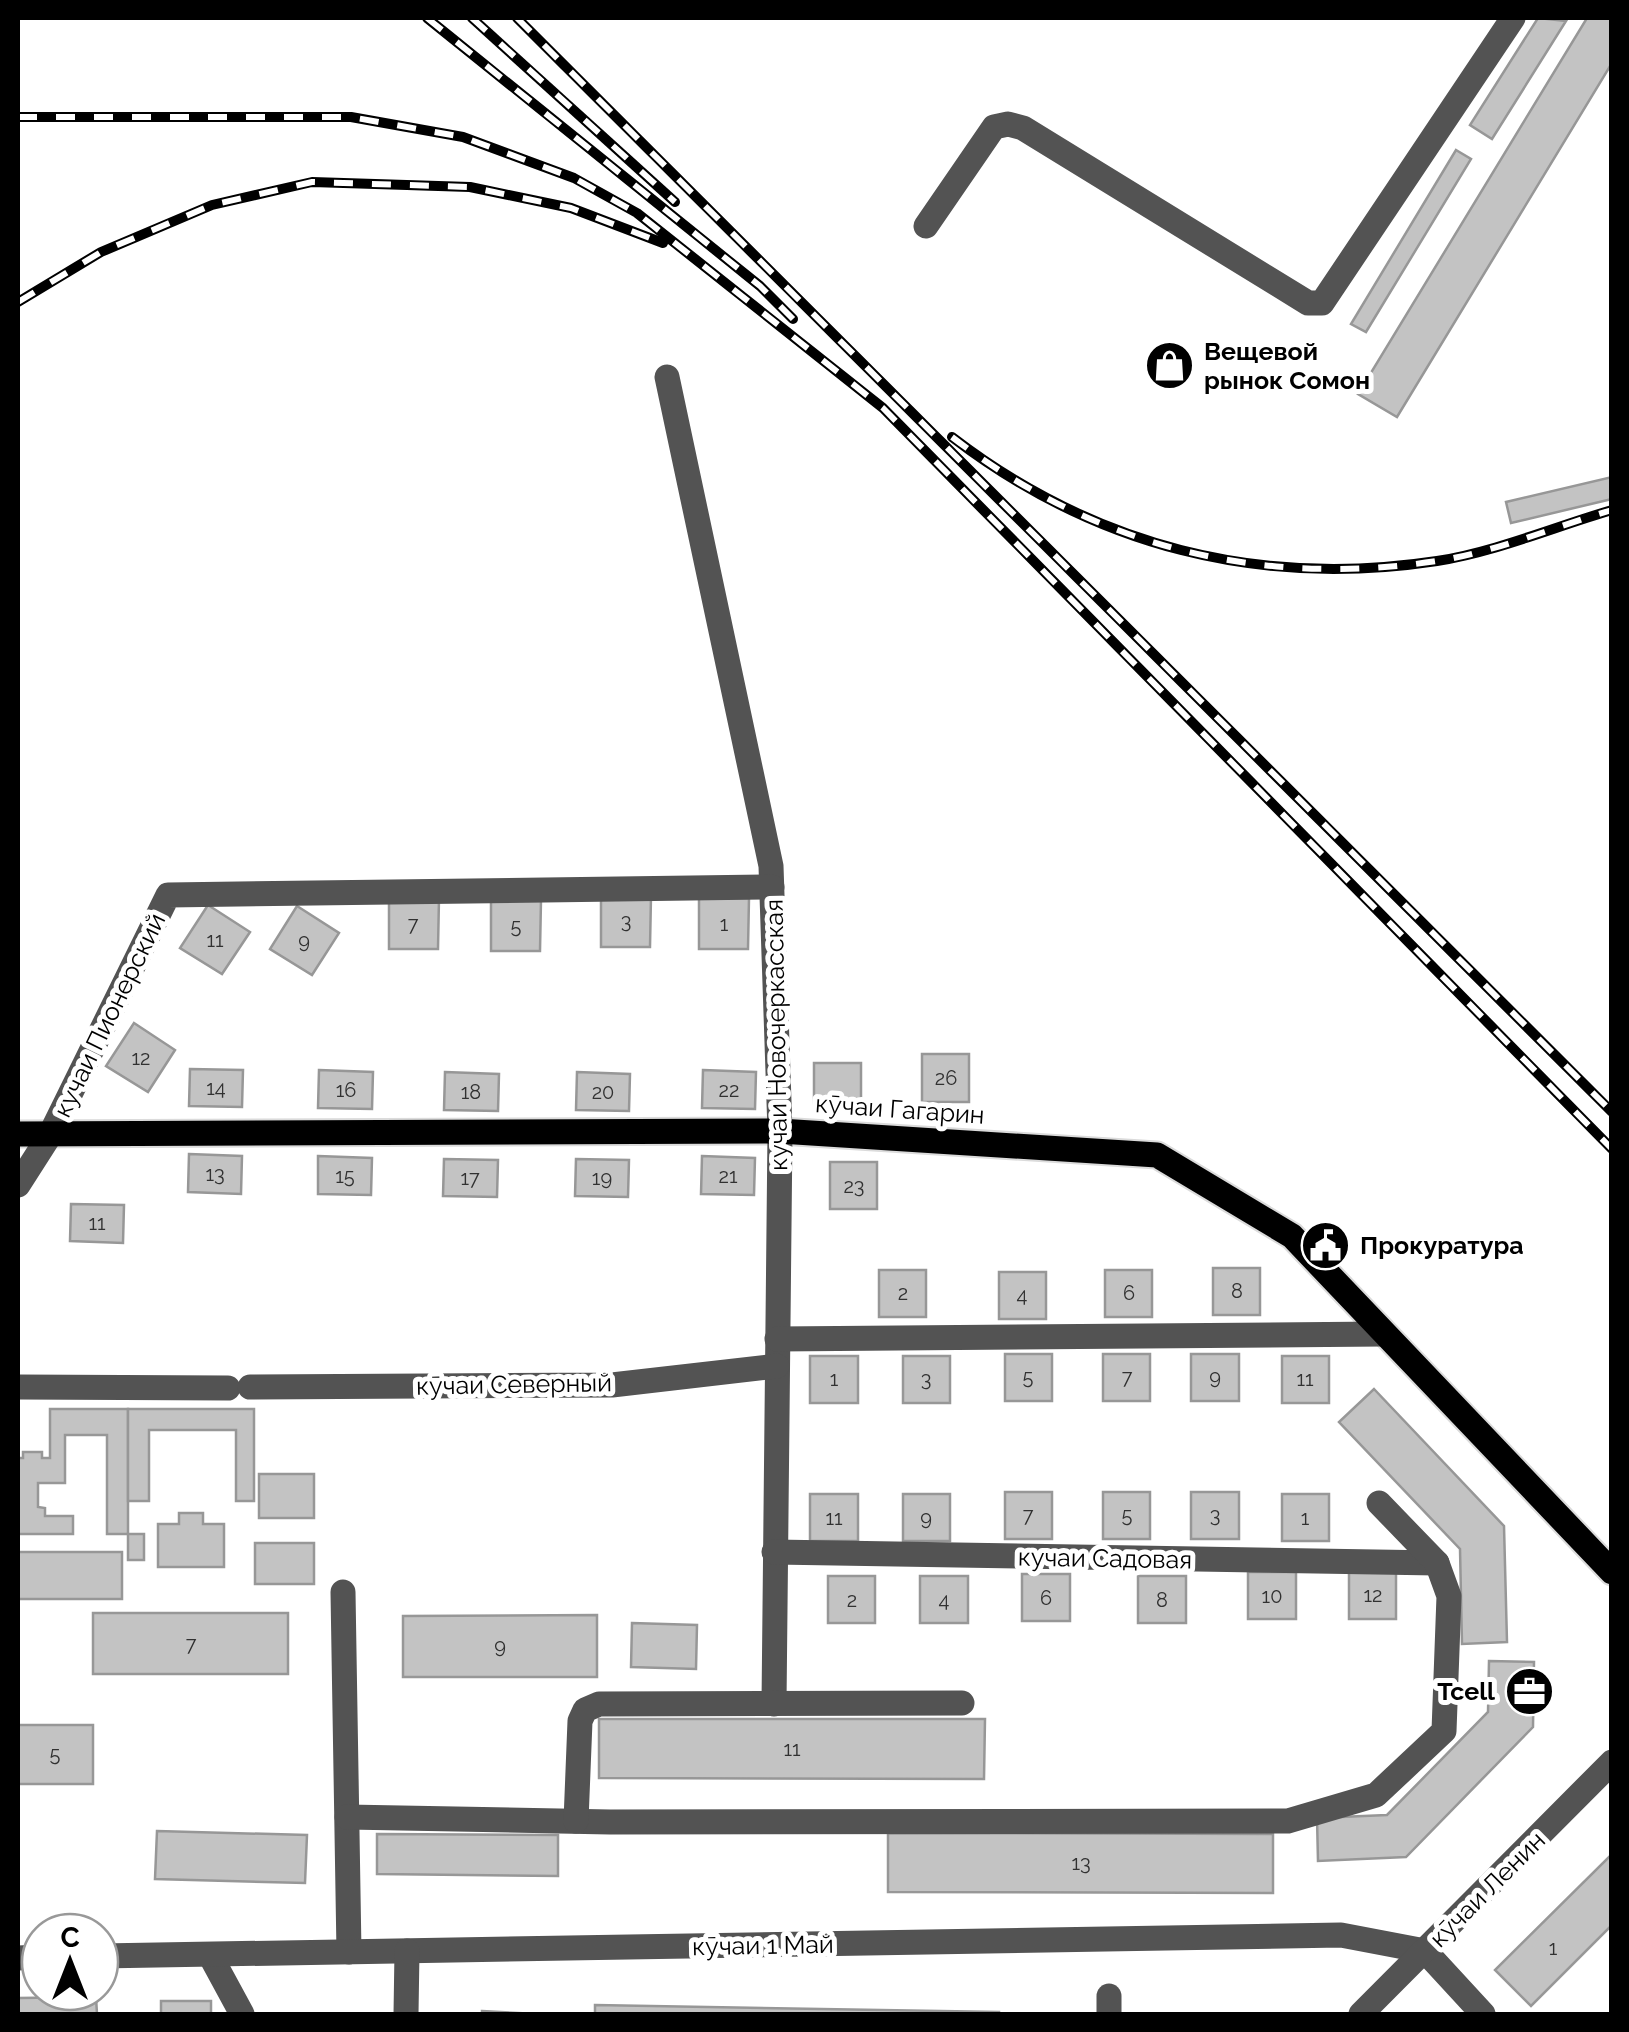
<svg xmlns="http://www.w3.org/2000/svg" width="1629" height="2032" font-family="Raleway,sans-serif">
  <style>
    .building { fill: #c3c3c3; stroke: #979797; stroke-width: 2.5 }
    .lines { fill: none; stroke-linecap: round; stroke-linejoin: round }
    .major-casing { stroke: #dbdbdb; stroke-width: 29 }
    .minor { stroke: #535353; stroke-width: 25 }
    .major { stroke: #000; stroke-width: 25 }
    .rail-casing { stroke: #000; stroke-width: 10 }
    .rail { stroke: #fff; stroke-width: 6; stroke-dasharray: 19; stroke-linecap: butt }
    .labels { text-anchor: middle; stroke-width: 10; stroke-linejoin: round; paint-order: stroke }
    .number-label { font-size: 20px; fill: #313131 }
    .poi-label { font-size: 25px; font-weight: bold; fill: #000; stroke: #fff; text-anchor: start }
    .street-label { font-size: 25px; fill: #000; stroke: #fff }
  </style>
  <rect width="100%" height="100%" fill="#fff"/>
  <g class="building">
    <path d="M1538,18L1566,21L1492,139L1470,125Z"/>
    <path d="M1587,18H1612V63L1397,417L1358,394Z"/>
    <path d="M1456,150L1471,159L1366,332L1351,324Z"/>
    <path d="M1612,477V499L1511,523L1506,502Z"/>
    <path d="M601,896H651L650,947H601Z"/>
    <path d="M389,898H439L438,949H389Z"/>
    <path d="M699,898H749L748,949H699Z"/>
    <path d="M491,900H541L540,951H491Z"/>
    <path d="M208,905L250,932L222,974L180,948Z"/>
    <path d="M297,906L339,933L312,975L270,949Z"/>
    <path d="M134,1023L175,1050L148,1092L106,1066Z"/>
    <rect x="922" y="1054" width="47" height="48"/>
    <rect x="814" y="1063" width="47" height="47"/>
    <path d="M190,1069L243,1070L242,1107L189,1106Z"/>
    <path d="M319,1070L373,1072L372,1109L318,1108Z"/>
    <path d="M703,1070L756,1072L755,1109L702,1108Z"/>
    <path d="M445,1072L499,1074L498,1111L444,1110Z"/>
    <path d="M577,1072L630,1074L629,1111L576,1110Z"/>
    <path d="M189,1154L242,1156L241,1194L188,1192Z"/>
    <path d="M318,1156L372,1158L371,1195L318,1194Z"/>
    <path d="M702,1156L755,1158L754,1195L701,1194Z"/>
    <path d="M444,1159L498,1160L497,1197L443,1196Z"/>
    <path d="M576,1159L629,1160L628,1197L575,1196Z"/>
    <rect x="830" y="1162" width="47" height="47"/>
    <path d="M71,1204L124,1205L123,1243L70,1241Z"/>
    <rect x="1213" y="1268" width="47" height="47"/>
    <rect x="879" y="1270" width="47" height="47"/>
    <rect x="1105" y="1270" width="47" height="47"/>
    <rect x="999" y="1272" width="47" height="47"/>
    <rect x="1005" y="1354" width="47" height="47"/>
    <rect x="1103" y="1354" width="47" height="47"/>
    <rect x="1191" y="1354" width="48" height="47"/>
    <rect x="810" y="1356" width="48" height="47"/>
    <rect x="903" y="1356" width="47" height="47"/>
    <rect x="1282" y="1356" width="47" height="47"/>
    <path d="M1374,1389L1504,1526L1507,1642L1462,1644L1460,1549L1339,1422Z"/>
    <path d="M50,1409H128V1534H107V1435H65V1483H38V1507L45,1508V1516H73V1534H18V1458H23V1452H42V1458H50Z"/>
    <path d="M128,1409H254V1501H236V1430H149V1501H128Z"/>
    <rect x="259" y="1474" width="55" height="44"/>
    <rect x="1005" y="1492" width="47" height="47"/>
    <rect x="1103" y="1492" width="47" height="47"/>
    <rect x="1191" y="1492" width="48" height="47"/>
    <rect x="810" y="1494" width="48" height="47"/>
    <rect x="903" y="1494" width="47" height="47"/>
    <rect x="1282" y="1494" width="47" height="47"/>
    <path d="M179,1513H203V1524H224V1567H158V1524H179Z"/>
    <rect x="128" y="1534" width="16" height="26"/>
    <rect x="255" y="1543" width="59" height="41"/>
    <rect x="18" y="1552" width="104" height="47"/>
    <rect x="1248" y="1572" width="48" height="47"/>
    <rect x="1349" y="1572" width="47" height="47"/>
    <rect x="1022" y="1574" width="48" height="47"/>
    <rect x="828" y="1576" width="47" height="47"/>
    <rect x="920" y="1576" width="48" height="47"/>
    <rect x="1138" y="1576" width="48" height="47"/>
    <rect x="93" y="1613" width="195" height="61"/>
    <path d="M597,1615V1677H403V1616Z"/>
    <path d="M632,1623L697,1625L696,1669L631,1667Z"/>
    <path d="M1489,1661L1534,1662L1533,1727L1406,1857L1318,1861L1317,1818L1387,1815L1488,1712Z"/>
    <path d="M599,1719H985L984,1779L599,1778Z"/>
    <rect x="18" y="1725" width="75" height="59"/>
    <path d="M157,1831L307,1835L305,1883L155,1879Z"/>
    <path d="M888,1833L1273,1834V1893L888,1892Z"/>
    <path d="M377,1834L558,1835V1876L377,1874Z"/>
    <path d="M1612,1854V1925L1531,2006L1495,1970Z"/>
    <path d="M96,1997L97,2014H18V1998Z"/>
    <rect x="161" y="2001" width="50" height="13"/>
    <path d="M595,2005L999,2012V2014H595Z"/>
    <path d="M482,2011L537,2014H482Z"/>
  </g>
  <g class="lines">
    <defs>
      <path id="major" d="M18,1134L780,1131L1157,1155L1292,1236L1612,1572"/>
    </defs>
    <use href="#major" class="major-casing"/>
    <g class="minor">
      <path d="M926,226L994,127L1008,124L1023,128L1308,303H1322L1513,18"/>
      <path d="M667,377L771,866L780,1131L774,1704"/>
      <path d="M18,1185L50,1135L168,895L772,887"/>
      <path d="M777,1339L1383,1334"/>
      <path d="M18,1387L228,1388"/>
      <path d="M250,1387L612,1385L777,1366"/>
      <path d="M774,1552L1437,1563"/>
      <path d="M343,1592L349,1952"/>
      <path d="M347,1817L610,1822L1288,1821L1376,1795L1444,1731L1449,1596L1437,1563L1379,1503"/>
      <path d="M576,1821L580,1721L585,1710L599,1704L962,1703"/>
      <path d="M210,1955L242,2014"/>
      <path d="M100,1956L1341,1935L1425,1951L1483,2014"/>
      <path d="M18,1958L40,1957"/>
      <path d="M1109,1996V2014"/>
      <path d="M406,2014L407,1951"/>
      <path d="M1361,2014L1612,1762"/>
    </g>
    <use href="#major" class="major"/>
    <defs>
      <g id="rail">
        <path d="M427,18L760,286L793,319"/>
        <path d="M472,18L675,202"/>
        <path d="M517,18L1612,1112"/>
        <path d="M18,117H351L463,137L574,178L637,213L883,408L1612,1149"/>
        <path d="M18,302L101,252L212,205L312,182L470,187L571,208L663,243"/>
        <path d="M952,437C1094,546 1259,588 1437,561C1495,552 1554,527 1612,510"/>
      </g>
    </defs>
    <use href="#rail" class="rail-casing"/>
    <use href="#rail" class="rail"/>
  </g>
  <defs>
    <symbol id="shop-disc" viewBox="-11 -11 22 22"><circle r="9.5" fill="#000" stroke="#fff"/><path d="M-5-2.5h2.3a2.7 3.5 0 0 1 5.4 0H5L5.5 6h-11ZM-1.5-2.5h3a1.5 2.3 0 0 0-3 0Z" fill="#fff"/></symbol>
    <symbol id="civic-disc" viewBox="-11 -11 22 22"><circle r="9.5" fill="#000" stroke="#fff"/><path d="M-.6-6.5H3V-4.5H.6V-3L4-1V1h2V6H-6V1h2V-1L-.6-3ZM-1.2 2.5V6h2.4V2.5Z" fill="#fff"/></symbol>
    <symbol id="office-disc" viewBox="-11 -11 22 22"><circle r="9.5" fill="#000" stroke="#fff"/><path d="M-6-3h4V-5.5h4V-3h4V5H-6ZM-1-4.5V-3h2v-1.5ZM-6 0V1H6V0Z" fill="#fff"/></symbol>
  </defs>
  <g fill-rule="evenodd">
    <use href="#shop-disc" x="1142" y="338" width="55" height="55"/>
    <use href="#civic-disc" x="1298" y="1218" width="55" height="55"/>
    <use href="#office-disc" x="1502" y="1664" width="55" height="55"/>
  </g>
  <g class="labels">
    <g class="number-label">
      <text x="626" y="928">3</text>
      <text x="413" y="931">7</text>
      <text x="724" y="931">1</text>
      <text x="516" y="933">5</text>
      <text x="215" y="947">11</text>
      <text x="304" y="948">9</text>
      <text x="141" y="1065">12</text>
      <text x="946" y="1085">26</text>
      <text x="216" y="1095">14</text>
      <text x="346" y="1097">16</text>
      <text x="729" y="1097">22</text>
      <text x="471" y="1099">18</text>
      <text x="603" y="1099">20</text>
      <text x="215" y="1181">13</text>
      <text x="345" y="1183">15</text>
      <text x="728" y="1183">21</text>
      <text x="470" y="1185">17</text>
      <text x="602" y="1185">19</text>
      <text x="854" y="1193">23</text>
      <text x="97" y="1230">11</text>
      <text x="1237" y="1298">8</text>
      <text x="903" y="1300">2</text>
      <text x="1129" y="1300">6</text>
      <text x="1022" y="1302">4</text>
      <text x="1028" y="1384">5</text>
      <text x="1127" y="1384">7</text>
      <text x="1215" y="1384">9</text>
      <text x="834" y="1386">1</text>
      <text x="926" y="1386">3</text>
      <text x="1305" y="1386">11</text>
      <text x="1028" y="1522">7</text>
      <text x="1127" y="1522">5</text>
      <text x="1215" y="1522">3</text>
      <text x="834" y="1525">11</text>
      <text x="926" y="1525">9</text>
      <text x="1305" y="1525">1</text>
      <text x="1373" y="1602">12</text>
      <text x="1272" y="1603">10</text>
      <text x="1046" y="1605">6</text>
      <text x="852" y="1607">2</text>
      <text x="944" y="1607">4</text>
      <text x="1162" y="1607">8</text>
      <text x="191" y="1651">7</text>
      <text x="500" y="1653">9</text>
      <text x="792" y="1756">11</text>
      <text x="55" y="1761">5</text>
      <text x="1081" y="1870">13</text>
      <text x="1553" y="1955">1</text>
    </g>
    <g class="poi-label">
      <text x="1204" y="360">Вещевой<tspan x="1204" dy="29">рынок Сомон</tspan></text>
      <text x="1360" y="1254">Прокуратура</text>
      <text x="1495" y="1700" text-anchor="end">Tcell</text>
    </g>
    <g class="street-label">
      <text transform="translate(109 1015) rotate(-64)" y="9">кучаи Пионерский</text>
      <text transform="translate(776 1035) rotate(-91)" y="9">кучаи Новочеркасская</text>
      <text transform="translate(900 1109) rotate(4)" y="9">кӯчаи Гагарин</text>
      <text transform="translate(514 1384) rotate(-1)" y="9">кӯчаи Северный</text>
      <text transform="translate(1105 1558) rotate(1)" y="9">кучаи Садовая</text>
      <text transform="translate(1487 1889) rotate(-45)" y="9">кӯчаи Ленин</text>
      <text transform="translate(763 1945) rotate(-1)" y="9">кӯчаи 1 Май</text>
    </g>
  </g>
  <rect width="1629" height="2032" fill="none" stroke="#000000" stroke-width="40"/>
  <g transform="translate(70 1962)"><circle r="48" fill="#ffffff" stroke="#999999" stroke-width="2.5"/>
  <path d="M0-8L18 38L0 25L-18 38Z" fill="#000000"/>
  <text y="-15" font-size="28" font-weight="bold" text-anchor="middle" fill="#000000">С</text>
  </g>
</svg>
